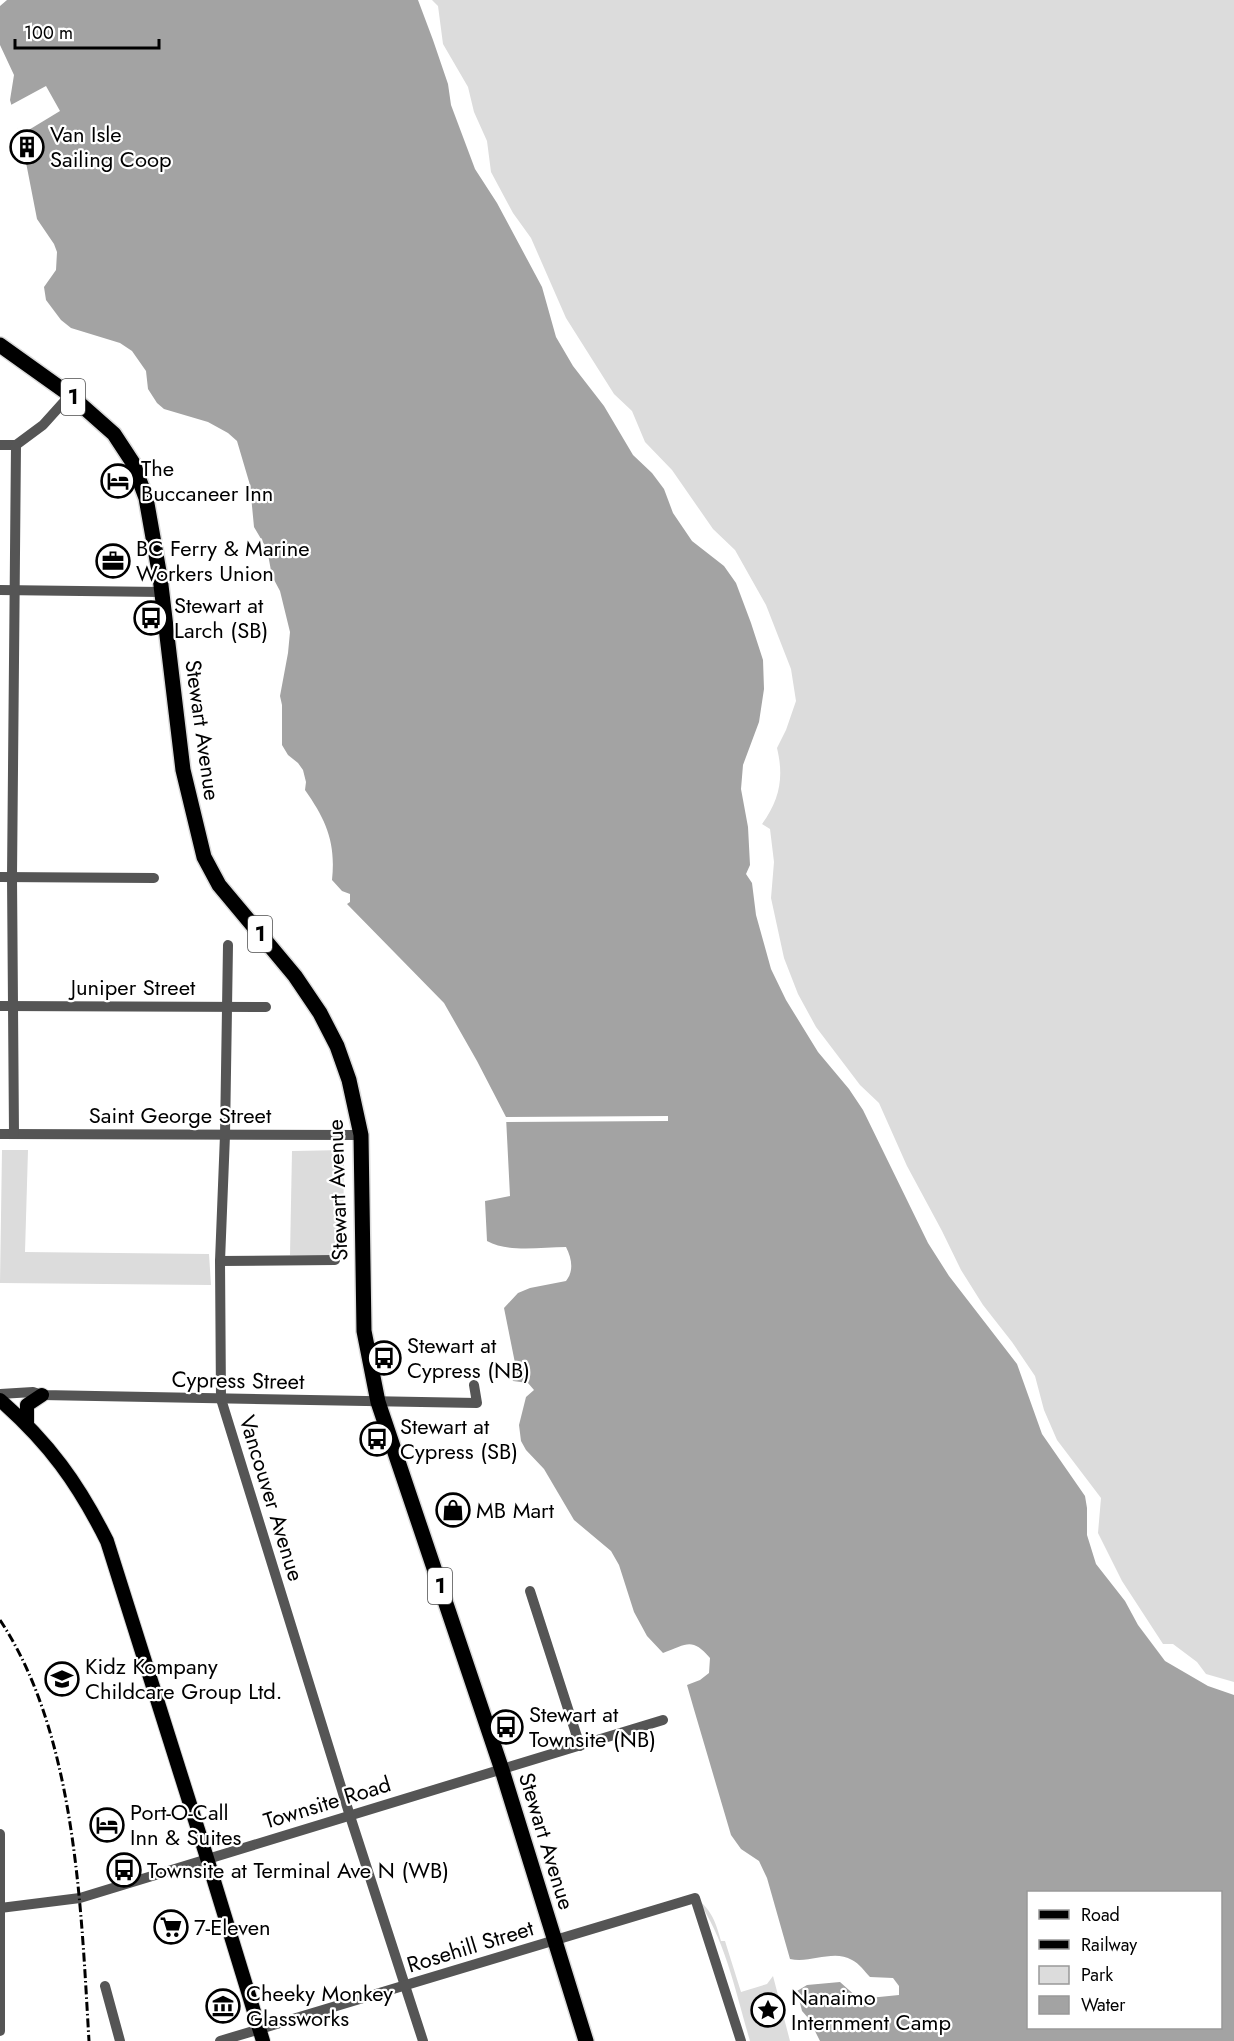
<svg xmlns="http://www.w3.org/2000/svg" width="1234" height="2041" font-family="Jost,sans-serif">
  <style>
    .green { fill: #dcdcdc }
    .water { fill: #a3a3a3; fill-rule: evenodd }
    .pier { fill: #fff }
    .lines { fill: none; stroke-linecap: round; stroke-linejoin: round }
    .major-casing { stroke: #dbdbdb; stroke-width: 16 }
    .highway-casing { stroke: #dbdbdb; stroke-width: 18 }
    .minor { stroke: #555; stroke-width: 10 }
    .major { stroke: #000; stroke-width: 14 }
    .highway { stroke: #000; stroke-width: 15 }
    .rail { stroke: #000; stroke-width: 3; stroke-dasharray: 9 3 1.5 3; stroke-linecap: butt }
    .labels { text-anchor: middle; stroke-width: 4.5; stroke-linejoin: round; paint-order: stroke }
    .shield { fill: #fff; stroke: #4c4c4c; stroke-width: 1.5 }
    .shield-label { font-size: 21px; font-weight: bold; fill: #000 }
    .poi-label { font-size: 22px; fill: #000; stroke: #fff; text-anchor: start }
    .street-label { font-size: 22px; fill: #000; stroke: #fff }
  </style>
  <rect width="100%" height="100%" fill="#fff"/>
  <g class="green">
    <path d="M432,0H1234V1682L1206,1674L1197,1662L1173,1644H1163L1122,1581L1098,1533L1101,1498L1057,1440L1044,1410L1035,1376L1012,1342L983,1305L961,1270L942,1231L907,1166L879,1103L860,1085L816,1027L798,994L784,958L771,898L774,862L770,829L762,824C780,799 784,777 777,748L786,730L796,701L791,669L766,605L735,550L713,529L672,470L645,442L632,411L614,394L566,318L531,238L513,213L491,172L487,141L474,112L468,87L443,44L438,6Z"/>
    <path d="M2,1150H28L25,1252L209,1254L211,1285L0,1283Z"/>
    <path d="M344,1150L343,1256L290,1255L292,1151Z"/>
    <path d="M696,1898C712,1910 716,1923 721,1941H725L741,1992L767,1984L773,1976L790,2041H750C736,1994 725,1937 696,1898Z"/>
  </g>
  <path class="water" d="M7,0H418L433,40L448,84L451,105L475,169L497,203L542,287L556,337L573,366L604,406L633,455L652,473L664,489L673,513L692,541L724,566L736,583L751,623L763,660L764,689L759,722L743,765L741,789L748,827L750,865L746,874L752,883L756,915L771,969L786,1000L818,1052L849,1089L863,1110L928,1243L949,1276L1017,1364L1042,1434L1085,1496L1087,1508V1535L1096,1564L1125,1601L1138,1625L1165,1661L1208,1686L1234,1695V2041H820L809,2019L802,2011L797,1991L807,1985L840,1982L859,1999L899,1995V1986L893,1978L870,1977C865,1972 859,1963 852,1960C833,1949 810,1964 790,1959L767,1878L759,1861L741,1849L731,1835L693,1706L687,1685L700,1680L709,1673L710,1658C692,1637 687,1644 663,1653L647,1636L634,1612L619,1565L611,1551L574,1520L544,1469L526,1450L521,1441L519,1425L526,1397L534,1390L528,1383L513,1381L511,1375L516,1368L504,1308L518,1293L530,1288L566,1281C574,1271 572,1259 566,1247C541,1247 509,1253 487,1241L485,1201L510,1196L506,1117L477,1061L444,1003L347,904L350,902V894L342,891L332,880C336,842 326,820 305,790L306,782L303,770L298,763L288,755L282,745V705L280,696L288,653L290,632L280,591L272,576L267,549L254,527L250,485L237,441L228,433L208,422L164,409L157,403L148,389L146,371L132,351L120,343L71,328L61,320L46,300L44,287L56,270L57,252L54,244L37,219L23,147L10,100L14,75L0,45V6ZM1028,1892H1220V2028H1028Z"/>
  <g class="pier">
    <path d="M46,86L60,111L27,131L37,149L25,158L19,133L9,106Z"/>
    <path d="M668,1116V1121L506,1122V1117Z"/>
  </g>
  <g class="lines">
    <defs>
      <g id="major">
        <path d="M0,1400C49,1443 78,1483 107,1541L207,1858L263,2041"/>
        <path d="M27,1424V1405L42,1395"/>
      </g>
      <path id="highway" d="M0,345L70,395L114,434L133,463L146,498L160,577L183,770L204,857L219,885L295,976L320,1013L337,1046L349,1080L361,1135L364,1331L378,1402L502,1770L586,2041"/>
    </defs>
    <use href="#major" class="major-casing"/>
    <use href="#highway" class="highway-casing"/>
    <g class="minor">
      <path d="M0,445H16L43,425L70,395"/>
      <path d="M0,590L162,592"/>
      <path d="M0,877L154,878"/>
      <path d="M228,945L225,1135L220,1261L221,1399L350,1816L423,2041"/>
      <path d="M0,1006L266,1007"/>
      <path d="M0,1134L361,1135"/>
      <path d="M14,1134L12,877L16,445"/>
      <path d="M220,1261L335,1260"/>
      <path d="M0,1394L33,1392L42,1395L477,1403L474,1385"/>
      <path d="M530,1591L580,1746"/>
      <path d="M0,1834V2031"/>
      <path d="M0,1908L80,1898L663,1720"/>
      <path d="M105,1986L120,2041"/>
      <path d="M220,2041L695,1898L741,2041"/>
    </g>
    <use href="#major" class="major"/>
    <use href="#highway" class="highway"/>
    <path class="rail" d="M0,1620C76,1735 81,1907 89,2041"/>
  </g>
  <defs>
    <symbol id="building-ring" viewBox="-11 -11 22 22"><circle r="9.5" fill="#fff" stroke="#000" stroke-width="1.5"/><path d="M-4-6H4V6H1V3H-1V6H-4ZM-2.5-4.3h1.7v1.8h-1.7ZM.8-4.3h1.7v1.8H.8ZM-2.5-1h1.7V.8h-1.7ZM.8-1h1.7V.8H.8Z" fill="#000"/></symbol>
    <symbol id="hotel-ring" viewBox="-11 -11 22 22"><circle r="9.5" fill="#fff" stroke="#000" stroke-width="1.5"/><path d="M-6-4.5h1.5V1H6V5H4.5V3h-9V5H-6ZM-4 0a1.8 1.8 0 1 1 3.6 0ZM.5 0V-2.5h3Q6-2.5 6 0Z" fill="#000"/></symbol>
    <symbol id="office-ring" viewBox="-11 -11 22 22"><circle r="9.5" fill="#fff" stroke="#000" stroke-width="1.5"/><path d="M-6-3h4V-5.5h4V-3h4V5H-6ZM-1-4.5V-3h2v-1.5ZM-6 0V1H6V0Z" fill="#000"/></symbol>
    <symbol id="bus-ring" viewBox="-11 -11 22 22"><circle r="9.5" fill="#fff" stroke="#000" stroke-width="1.5"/><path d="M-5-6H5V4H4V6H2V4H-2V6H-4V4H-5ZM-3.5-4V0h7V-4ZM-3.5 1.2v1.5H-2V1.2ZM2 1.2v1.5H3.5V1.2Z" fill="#000"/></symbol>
    <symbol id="shop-ring" viewBox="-11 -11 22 22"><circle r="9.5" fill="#fff" stroke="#000" stroke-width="1.5"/><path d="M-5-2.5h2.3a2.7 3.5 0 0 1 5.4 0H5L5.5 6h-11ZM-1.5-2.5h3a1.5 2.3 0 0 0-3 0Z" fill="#000"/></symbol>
    <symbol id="school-ring" viewBox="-11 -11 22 22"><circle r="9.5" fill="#fff" stroke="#000" stroke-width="1.5"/><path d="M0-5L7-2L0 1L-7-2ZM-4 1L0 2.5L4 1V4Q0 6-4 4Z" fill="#000"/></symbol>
    <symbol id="supermarket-ring" viewBox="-11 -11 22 22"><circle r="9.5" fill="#fff" stroke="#000" stroke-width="1.5"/><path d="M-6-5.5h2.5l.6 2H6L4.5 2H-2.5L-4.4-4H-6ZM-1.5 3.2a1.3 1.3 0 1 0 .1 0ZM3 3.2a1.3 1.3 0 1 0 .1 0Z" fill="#000"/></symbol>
    <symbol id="museum-ring" viewBox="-11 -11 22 22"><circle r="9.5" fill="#fff" stroke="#000" stroke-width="1.5"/><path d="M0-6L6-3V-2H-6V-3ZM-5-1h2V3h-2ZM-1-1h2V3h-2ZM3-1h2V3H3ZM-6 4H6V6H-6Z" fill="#000"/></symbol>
    <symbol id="sight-ring" viewBox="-11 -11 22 22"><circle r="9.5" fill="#fff" stroke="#000" stroke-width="1.5"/><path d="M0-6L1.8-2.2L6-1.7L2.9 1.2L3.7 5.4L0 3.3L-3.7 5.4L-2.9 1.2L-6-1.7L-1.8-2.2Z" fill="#000"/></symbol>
  </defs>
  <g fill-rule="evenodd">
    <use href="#building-ring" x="8" y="128" width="38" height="38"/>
    <use href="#hotel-ring" x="99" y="462" width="38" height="38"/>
    <use href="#office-ring" x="94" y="542" width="38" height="38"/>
    <use href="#bus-ring" x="132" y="599" width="38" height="38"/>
    <use href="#bus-ring" x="365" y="1339" width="38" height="38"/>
    <use href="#bus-ring" x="358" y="1420" width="38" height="38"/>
    <use href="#shop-ring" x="434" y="1491" width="38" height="38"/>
    <use href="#school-ring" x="43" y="1660" width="38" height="38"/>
    <use href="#bus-ring" x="487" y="1708" width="38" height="38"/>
    <use href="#hotel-ring" x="88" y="1806" width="38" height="38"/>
    <use href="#bus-ring" x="105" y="1851" width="38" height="38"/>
    <use href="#supermarket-ring" x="152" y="1908" width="38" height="38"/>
    <use href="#museum-ring" x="204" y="1987" width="38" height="38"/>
    <use href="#sight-ring" x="749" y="1991" width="38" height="38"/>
  </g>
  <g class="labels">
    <g class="shield">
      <rect x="61" y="379" width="24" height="36" rx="4.5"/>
      <rect x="248" y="916" width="24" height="36" rx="4.5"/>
      <rect x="428" y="1568" width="24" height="36" rx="4.5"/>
    </g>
    <g class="shield-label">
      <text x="73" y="404">1</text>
      <text x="260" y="941">1</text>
      <text x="440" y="1593">1</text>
    </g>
    <g class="poi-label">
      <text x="50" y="142">Van Isle<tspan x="50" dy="25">Sailing Coop</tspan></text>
      <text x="141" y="476">The<tspan x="141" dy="25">Buccaneer Inn</tspan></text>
      <text x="136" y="556">BC Ferry &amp; Marine<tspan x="136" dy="25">Workers Union</tspan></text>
      <text x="174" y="613">Stewart at<tspan x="174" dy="25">Larch (SB)</tspan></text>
      <text x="407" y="1353">Stewart at<tspan x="407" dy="25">Cypress (NB)</tspan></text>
      <text x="400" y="1434">Stewart at<tspan x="400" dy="25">Cypress (SB)</tspan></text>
      <text x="476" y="1518">MB Mart</text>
      <text x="85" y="1674">Kidz Kompany<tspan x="85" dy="25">Childcare Group Ltd.</tspan></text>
      <text x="529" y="1722">Stewart at<tspan x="529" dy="25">Townsite (NB)</tspan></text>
      <text x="130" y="1820">Port-O-Call<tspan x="130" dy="25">Inn &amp; Suites</tspan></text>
      <text x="147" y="1878">Townsite at Terminal Ave N (WB)</text>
      <text x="194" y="1935">7-Eleven</text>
      <text x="246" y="2001">Cheeky Monkey<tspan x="246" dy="25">Glassworks</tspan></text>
      <text x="791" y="2005">Nanaimo<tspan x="791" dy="25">Internment Camp</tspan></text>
    </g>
    <g class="street-label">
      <text transform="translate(203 730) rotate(82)" y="8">Stewart Avenue</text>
      <text x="133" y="995">Juniper Street</text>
      <text x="180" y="1123">Saint George Street</text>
      <text transform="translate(337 1190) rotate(-92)" y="8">Stewart Avenue</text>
      <text transform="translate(238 1380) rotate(1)" y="8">Cypress Street</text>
      <text transform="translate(272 1498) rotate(73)" y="8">Vancouver Avenue</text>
      <text transform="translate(327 1802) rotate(-17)" y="8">Townsite Road</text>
      <text transform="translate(547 1841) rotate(73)" y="8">Stewart Avenue</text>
      <text transform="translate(470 1946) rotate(-17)" y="8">Rosehill Street</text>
    </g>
  </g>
  <rect x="1027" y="1891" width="195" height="138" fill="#ffffff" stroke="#999999" stroke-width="1.5"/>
  <rect x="1039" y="1910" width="30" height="9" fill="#000000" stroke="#999999" stroke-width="1.5"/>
  <text x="1081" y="1921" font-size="18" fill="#000000">Road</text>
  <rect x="1039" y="1940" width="30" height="9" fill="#000000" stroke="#999999" stroke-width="1.5"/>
  <text x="1081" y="1951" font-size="18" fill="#000000">Railway</text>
  <rect x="1039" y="1966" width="30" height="18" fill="#dcdcdc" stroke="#999999" stroke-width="1.5"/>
  <text x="1081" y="1981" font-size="18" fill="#000000">Park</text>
  <rect x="1039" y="1996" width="30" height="18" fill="#a3a3a3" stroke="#999999" stroke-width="1.5"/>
  <text x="1081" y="2011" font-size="18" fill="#000000">Water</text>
  <path d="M15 39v9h144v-9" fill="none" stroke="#000000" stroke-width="3"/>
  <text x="24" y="39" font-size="18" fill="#000000" stroke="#ffffff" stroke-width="4.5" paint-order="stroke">100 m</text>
</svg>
